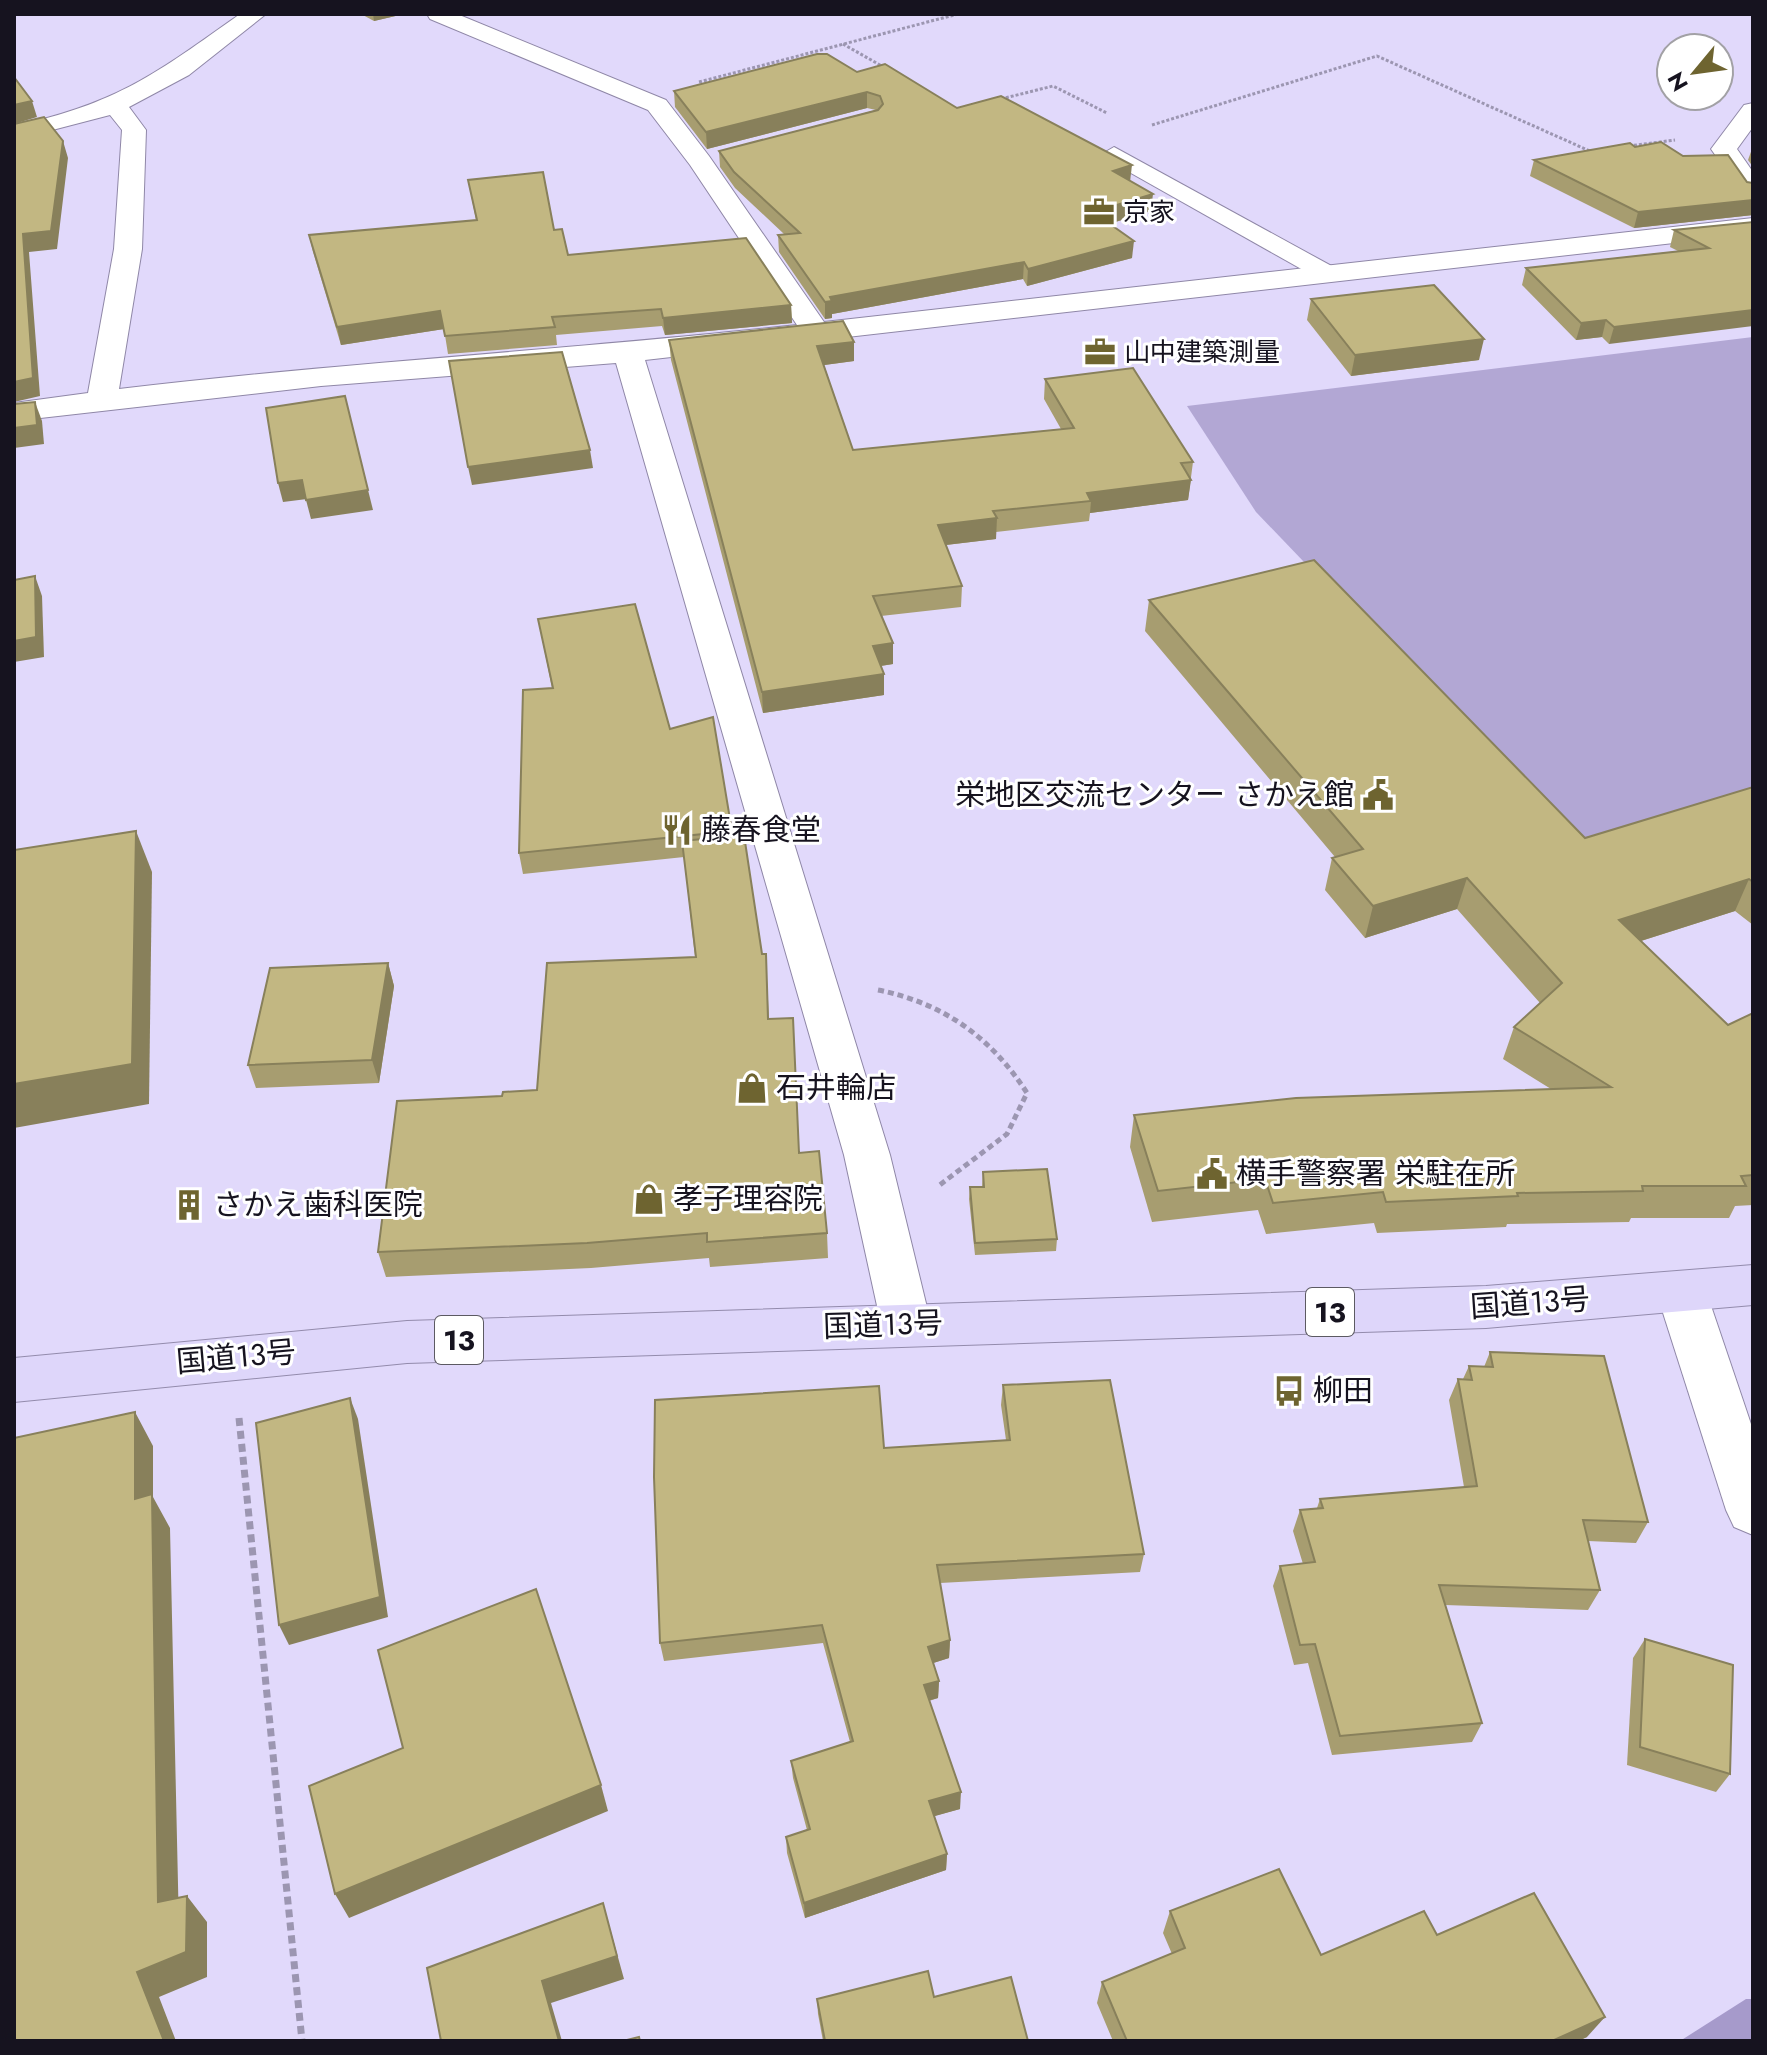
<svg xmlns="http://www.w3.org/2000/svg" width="1767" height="2055" font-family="Jost,'Noto Sans JP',sans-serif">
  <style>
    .green { fill: #b2a7d4 }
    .forest { fill: #a69acb }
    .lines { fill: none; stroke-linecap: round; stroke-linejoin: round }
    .service-casing { stroke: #8f87a7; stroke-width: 2 }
    .minor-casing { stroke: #8f87a7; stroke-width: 2 }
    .trunk-casing { stroke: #938bac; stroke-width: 2 }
    .path-far2 { stroke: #9c96b1; stroke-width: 3; stroke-dasharray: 3 2; stroke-linecap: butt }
    .path-far1 { stroke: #9c96b1; stroke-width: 5; stroke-dasharray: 6 4; stroke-linecap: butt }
    .path { stroke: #9c96b1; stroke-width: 7; stroke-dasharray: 8 5; stroke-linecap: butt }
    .service { fill: #fff; fill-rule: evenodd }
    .minor { fill: #fff; fill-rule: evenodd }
    .trunk { fill: #ded6fa; fill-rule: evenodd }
    .wall { fill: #a79d70 }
    .shaded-wall { fill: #88805b }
    .building { fill: #c2b782; stroke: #88805b; stroke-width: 2 }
    .labels { text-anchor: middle; stroke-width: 6; stroke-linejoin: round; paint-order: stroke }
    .far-poi-label { font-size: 26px; fill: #16131f; stroke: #fff; text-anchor: start }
    .shield { fill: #fff; stroke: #5c5a62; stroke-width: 2 }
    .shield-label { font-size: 28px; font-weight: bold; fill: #16131f }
    .poi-label { font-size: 30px; fill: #16131f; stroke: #fff; text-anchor: start }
    .street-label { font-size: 30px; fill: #16131f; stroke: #fff }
  </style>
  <rect width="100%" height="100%" fill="#e1d9fb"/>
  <path class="green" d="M1753,337V790L1575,845L1256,512L1187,406Z"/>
  <path class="forest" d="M1746,1999H1753V2041H1680Z"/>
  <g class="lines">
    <defs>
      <path id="service" d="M1114,147L1337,269L1341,274L1337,279H1319L1106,159L1102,154Z"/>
      <g id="minor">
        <path d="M240,14H266L189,75L129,107L146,130L142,249L119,389C345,362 571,350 797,325L690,165L648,110L430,19L427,14H457L666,100L709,156L824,322L1753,218V234L645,360L890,1155L931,1324L924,1339L906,1345L888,1339L881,1324L844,1155L616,363L321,386L14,421V403L88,393L114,249L122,130L110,115L14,140V126C117,104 157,73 240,14Z"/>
        <path d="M1753,103V127L1737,149L1753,172V198L1744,196L1711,149L1744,105Z"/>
        <path d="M1681,1271L1699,1277L1706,1291L1753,1430V1535L1734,1527L1726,1510L1656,1291L1663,1277Z"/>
      </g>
      <path id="trunk" d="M1753,1265V1305L1486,1328L407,1363L14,1402V1358L407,1321L1486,1286Z"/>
    </defs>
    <use href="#service" class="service-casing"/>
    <use href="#minor" class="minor-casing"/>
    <use href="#trunk" class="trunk-casing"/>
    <g class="path-far2">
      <path d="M843,44L887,69"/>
      <path d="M699,82L958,14"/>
      <path d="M1001,99L1053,86L1107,113"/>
      <path d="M1152,125L1377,56L1592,152"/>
      <path d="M1629,146L1675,140"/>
    </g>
    <path class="path-far1" d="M878,990C943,1003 991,1037 1027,1093L1007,1134L937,1187"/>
    <path class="path" d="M239,1418L302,2041"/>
    <use href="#service" class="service"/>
    <use href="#minor" class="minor"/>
    <use href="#trunk" class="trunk"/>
  </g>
  <g class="wall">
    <path d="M361,14H404L374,21Z"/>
    <path d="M857,72L957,108L1130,181L1151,211L1109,224L1132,258L1027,286L1023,279L832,314V318L825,319L779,252L778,235L784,234L735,188L720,167L719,151L876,110L867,108L707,149L675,107L674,91Z"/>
    <path d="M1753,146V167L1748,160Z"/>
    <path d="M1635,147L1683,156L1747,182L1753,183V215L1634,228L1530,176L1534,160Z"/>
    <path d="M468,180L554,230L568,255L791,305L792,323L665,335L662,326L556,335L557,345L448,354L444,329L341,345L313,252L309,235L476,220Z"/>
    <path d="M1753,222L1609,344L1602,337L1576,340L1522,285L1526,268L1678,251L1670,247L1674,230Z"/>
    <path d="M1311,299L1479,360L1351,376L1307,320Z"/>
    <path d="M669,340L854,361L824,365L853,450L1061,429L1044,399L1045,379L1193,462L1188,500L1090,513L1089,521L996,532V539L946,545L962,586L961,607L881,616L893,643V664L881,666L884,695L763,713L671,360Z"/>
    <path d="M1149,600L1585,838L1753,787V925L1735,911L1641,941L1728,1025L1753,1013V1205L1735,1206L1729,1218H1631L1629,1222L1507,1224L1506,1227L1377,1233L1374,1223L1266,1234L1258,1210L1152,1222L1130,1147L1134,1115L1551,1089L1503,1059L1514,1027L1540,1003L1457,909L1365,938L1325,890L1332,858L1335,857L1145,631Z"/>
    <path d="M538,619L670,729L732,831L767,980L769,1019L799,1153L827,1233L828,1258L710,1267L709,1258L591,1268L386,1277L378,1252L502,1096L537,1090L695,957L684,857L523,874L519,853L552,688Z"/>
    <path d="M388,963L394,986L379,1083L256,1088L248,1065Z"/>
    <path d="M983,1172L1057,1239L1056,1251L975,1255L969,1199L970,1187H982Z"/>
    <path d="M1490,1352L1648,1522L1636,1543L1588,1541L1600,1590L1588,1610L1445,1605L1482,1723L1472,1742L1332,1755L1308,1663L1294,1665L1273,1586L1280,1566L1303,1564L1293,1531L1300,1510L1317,1508L1320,1499L1464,1487L1449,1400L1458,1379H1463L1469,1366L1484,1367Z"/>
    <path d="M1003,1385L1144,1554L1140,1572L940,1583L950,1640L949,1658L933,1663L939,1681L938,1698L929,1701L960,1809L934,1816L947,1854L946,1870L805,1918L787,1853L786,1837L807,1830L793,1778L791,1761L850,1742L823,1643L664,1661L660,1643L884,1448L1006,1440L1001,1405Z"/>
    <path d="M1645,1639L1730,1774L1716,1792L1627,1765L1633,1658Z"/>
    <path d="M1170,1911L1321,1955L1437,1935L1587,2037L1578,2041H1113L1097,2003L1102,1982L1172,1954L1163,1933Z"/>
    <path d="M934,1997L1028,2041H823L818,2014L817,1999Z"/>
  </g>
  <g class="shaded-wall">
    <path d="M373,14H404L374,21Z"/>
    <path d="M867,92V108L707,149L706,132Z"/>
    <path d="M32,101L37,117L14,124V105Z"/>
    <path d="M63,141L68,158L57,249L29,252L40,396L14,402V382L23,234Z"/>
    <path d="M1132,165L1130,182L1113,171Z"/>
    <path d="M1153,194L1151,211L1092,229L1093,212Z"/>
    <path d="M1753,200V215L1634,228L1638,212Z"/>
    <path d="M1134,241L1132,258L1027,286L1028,269Z"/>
    <path d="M1024,262L1023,279L832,314V318L825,319V302L830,297Z"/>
    <path d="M791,305L792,323L665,335L663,318Z"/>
    <path d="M1753,310V326L1609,344L1614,327Z"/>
    <path d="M440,311L444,329L341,345L337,327Z"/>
    <path d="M1606,320L1602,337L1576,340L1581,323Z"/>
    <path d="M1484,339L1479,360L1351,376L1355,355Z"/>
    <path d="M854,342V361L817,366V346Z"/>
    <path d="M35,402L42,421L44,444L14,448V428Z"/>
    <path d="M590,450L593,468L472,485L468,467Z"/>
    <path d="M302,480L307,499L283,502L278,483Z"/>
    <path d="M1191,480L1188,500L1090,513L1091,501L1087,493Z"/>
    <path d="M368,490L373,510L311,519L306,500Z"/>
    <path d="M997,518L996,539L937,546L938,525Z"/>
    <path d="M35,576L42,596L44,657L14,662V641Z"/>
    <path d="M893,643V664L873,667V646Z"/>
    <path d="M884,674V695L763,713L762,692Z"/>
    <path d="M136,831L152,872L149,1104L14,1128V1084Z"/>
    <path d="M1467,878L1457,909L1365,938L1373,906Z"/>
    <path d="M1749,879L1735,911L1606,952L1619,920Z"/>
    <path d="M388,963L394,986L379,1083L372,1060Z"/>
    <path d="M350,1398L358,1419L388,1617L289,1645L279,1625Z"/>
    <path d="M135,1412L153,1446V1497L170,1528L179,1929L158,1902L135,1499Z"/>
    <path d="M950,1640L949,1658L927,1665L928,1647Z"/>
    <path d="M939,1681L938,1698L923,1702L924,1685Z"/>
    <path d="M601,1785L608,1811L349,1918L335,1894Z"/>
    <path d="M961,1792L960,1809L928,1818L929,1801Z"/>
    <path d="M947,1854L946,1870L805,1918L804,1903Z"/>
    <path d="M187,1896L207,1922V1977L159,1997L176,2041H164L137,1972Z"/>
    <path d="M603,1903L624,1979L551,2003L562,2041H559L542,1981Z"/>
    <path d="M1605,2017L1587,2037L1578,2041H1552Z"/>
  </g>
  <g class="building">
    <path d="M817,54H827L857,72L885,64L957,108L1001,96L1132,165L1113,171L1153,194L1093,212L1134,241L1028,269L1024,262L830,297L832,301L825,302L778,235L800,233L734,172L719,151L878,110L883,104L880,96L867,92L706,132L674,91Z"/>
    <path d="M14,77L32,101L14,105Z"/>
    <path d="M44,117L63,141L51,231L23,234L33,378L14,382V124Z"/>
    <path d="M1661,142L1683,156L1728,155L1747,182L1753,183V200L1638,212L1534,160L1630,143L1635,147Z"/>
    <path d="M543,172L554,230L562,229L568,255L746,238L791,305L663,318L661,309L552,317L555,327L445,336L440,311L337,327L309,235L477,220L468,180Z"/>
    <path d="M1753,222V310L1614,327L1606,320L1581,323L1526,268L1709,248L1674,230Z"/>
    <path d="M1434,285L1484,339L1355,355L1311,299Z"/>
    <path d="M843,321L854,342L817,346L853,450L1074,428L1045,379L1133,368L1193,462L1181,463L1191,480L1087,493L1091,501L993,511L997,518L938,525L962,586L873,596L893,643L873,646L884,674L762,692L669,340Z"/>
    <path d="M562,352L590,450L468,467L449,361Z"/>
    <path d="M345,396L368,490L306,500L302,480L278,483L266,408Z"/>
    <path d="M35,402L37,425L14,428V404Z"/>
    <path d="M1314,560L1585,838L1753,787V882L1749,879L1619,920L1728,1025L1753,1013V1175L1741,1176L1746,1186H1642L1643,1191L1517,1193L1518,1196L1386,1202L1383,1192L1273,1203L1265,1179L1158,1191L1134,1115L1296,1098L1611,1087L1514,1027L1562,983L1467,878L1373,906L1332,858L1363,849L1149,600Z"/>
    <path d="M35,576L36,637L14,641V580Z"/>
    <path d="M635,604L670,729L713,717L732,831L519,853L523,690L553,688L538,619Z"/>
    <path d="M136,831L132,1064L14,1084V850Z"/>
    <path d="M744,835L762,954H766L768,1019L793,1018L799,1153L819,1151L827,1233L707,1242V1233L587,1243L378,1252L397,1101L502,1096L503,1092L537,1090L547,963L696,957L682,841Z"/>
    <path d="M388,963L372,1060L248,1065L270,968Z"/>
    <path d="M1047,1169L1057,1239L975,1243L970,1187H984L983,1172Z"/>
    <path d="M1490,1352L1604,1356L1648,1522L1583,1520L1600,1590L1439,1585L1482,1723L1340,1736L1315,1644L1300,1645L1280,1566L1315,1562L1300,1510L1323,1508L1320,1499L1477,1486L1458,1379L1472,1380L1469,1366L1493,1367Z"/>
    <path d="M1110,1380L1144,1554L937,1565L950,1640L928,1647L939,1681L924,1685L961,1792L929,1801L947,1854L804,1903L786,1837L810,1829L791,1761L853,1741L822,1625L660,1643L654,1477L655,1400L879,1386L884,1448L1010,1440L1003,1385Z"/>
    <path d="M350,1398L380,1597L279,1625L256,1423Z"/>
    <path d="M135,1412V1499L152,1494L158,1902L187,1896L186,1952L137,1972L164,2041H14V1438Z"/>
    <path d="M536,1589L601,1785L335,1894L309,1786L403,1748L378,1650Z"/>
    <path d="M1645,1639L1733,1665L1730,1774L1640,1747Z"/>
    <path d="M1279,1869L1321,1955L1424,1911L1437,1935L1534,1893L1605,2017L1552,2041H1127L1102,1982L1185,1948L1170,1911Z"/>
    <path d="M603,1903L617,1956L542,1981L559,2041H441L427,1968Z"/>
    <path d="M928,1971L934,1997L1011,1977L1028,2041H825L817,1999Z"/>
    <path d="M639,2037L640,2041H623Z"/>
  </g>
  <defs>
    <symbol id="office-bare" viewBox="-9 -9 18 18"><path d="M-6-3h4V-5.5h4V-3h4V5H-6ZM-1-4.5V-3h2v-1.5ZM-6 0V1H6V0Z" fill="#6e6430" stroke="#fff" stroke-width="2.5" paint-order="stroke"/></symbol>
    <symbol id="civic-bare" viewBox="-9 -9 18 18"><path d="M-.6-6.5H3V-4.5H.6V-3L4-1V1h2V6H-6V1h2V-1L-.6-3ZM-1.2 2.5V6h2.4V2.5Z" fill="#6e6430" stroke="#fff" stroke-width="2.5" paint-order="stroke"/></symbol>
    <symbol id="restaurant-bare" viewBox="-9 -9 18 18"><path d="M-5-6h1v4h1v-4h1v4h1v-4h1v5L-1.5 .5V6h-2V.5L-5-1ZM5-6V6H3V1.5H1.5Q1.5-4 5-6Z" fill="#6e6430" stroke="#fff" stroke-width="2.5" paint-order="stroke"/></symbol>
    <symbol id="shop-bare" viewBox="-9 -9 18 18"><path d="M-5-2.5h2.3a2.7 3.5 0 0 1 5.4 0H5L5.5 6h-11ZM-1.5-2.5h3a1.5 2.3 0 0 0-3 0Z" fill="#6e6430" stroke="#fff" stroke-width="2.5" paint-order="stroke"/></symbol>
    <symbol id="building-bare" viewBox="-9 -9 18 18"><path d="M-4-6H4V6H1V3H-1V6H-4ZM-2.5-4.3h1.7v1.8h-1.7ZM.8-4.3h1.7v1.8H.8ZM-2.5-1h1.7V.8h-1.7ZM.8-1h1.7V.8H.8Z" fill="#6e6430" stroke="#fff" stroke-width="2.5" paint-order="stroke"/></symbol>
    <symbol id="bus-bare" viewBox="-9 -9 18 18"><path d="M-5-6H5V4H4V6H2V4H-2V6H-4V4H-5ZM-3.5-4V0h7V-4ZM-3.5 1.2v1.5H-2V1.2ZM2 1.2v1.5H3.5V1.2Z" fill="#6e6430" stroke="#fff" stroke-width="2.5" paint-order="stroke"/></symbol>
  </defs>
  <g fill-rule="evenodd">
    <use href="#office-bare" x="1077" y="190" width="44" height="44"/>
    <use href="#office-bare" x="1078" y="330" width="44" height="44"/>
    <use href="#civic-bare" x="1356" y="773" width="44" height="44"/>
    <use href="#restaurant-bare" x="655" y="808" width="44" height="44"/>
    <use href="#shop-bare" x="730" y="1066" width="44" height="44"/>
    <use href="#civic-bare" x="1190" y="1152" width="44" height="44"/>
    <use href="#shop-bare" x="627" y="1177" width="44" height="44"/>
    <use href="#building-bare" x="167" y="1183" width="44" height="44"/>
    <use href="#bus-bare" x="1267" y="1369" width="44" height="44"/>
  </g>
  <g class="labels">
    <g class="far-poi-label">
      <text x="1123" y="221">京家</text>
      <text x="1124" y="361">山中建築測量</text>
    </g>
    <g class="shield">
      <rect x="1306" y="1288" width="48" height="48" rx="6"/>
      <rect x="435" y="1316" width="48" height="48" rx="6"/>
    </g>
    <g class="shield-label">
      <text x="1330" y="1322">13</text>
      <text x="459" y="1350">13</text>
    </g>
    <g class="poi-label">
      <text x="1354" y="805" text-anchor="end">栄地区交流センター さかえ館</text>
      <text x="701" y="840">藤春食堂</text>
      <text x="776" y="1098">石井輪店</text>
      <text x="1236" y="1184">横手警察署 栄駐在所</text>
      <text x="673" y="1209">孝子理容院</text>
      <text x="213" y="1215">さかえ歯科医院</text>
      <text x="1313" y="1401">柳田</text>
    </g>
    <g class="street-label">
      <text transform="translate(1530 1303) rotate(-4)" y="10">国道13号</text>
      <text transform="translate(883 1325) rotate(-2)" y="10">国道13号</text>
      <text transform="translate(236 1357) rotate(-5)" y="10">国道13号</text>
    </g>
  </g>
  <rect width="1767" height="2055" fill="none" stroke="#16131f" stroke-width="32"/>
  <g transform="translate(1695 72) rotate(241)"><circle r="38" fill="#ffffff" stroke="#a2a1a5" stroke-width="2"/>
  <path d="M0-6L14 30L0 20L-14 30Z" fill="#6e6430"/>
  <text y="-12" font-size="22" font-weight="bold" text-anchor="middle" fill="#16131f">N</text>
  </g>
</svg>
